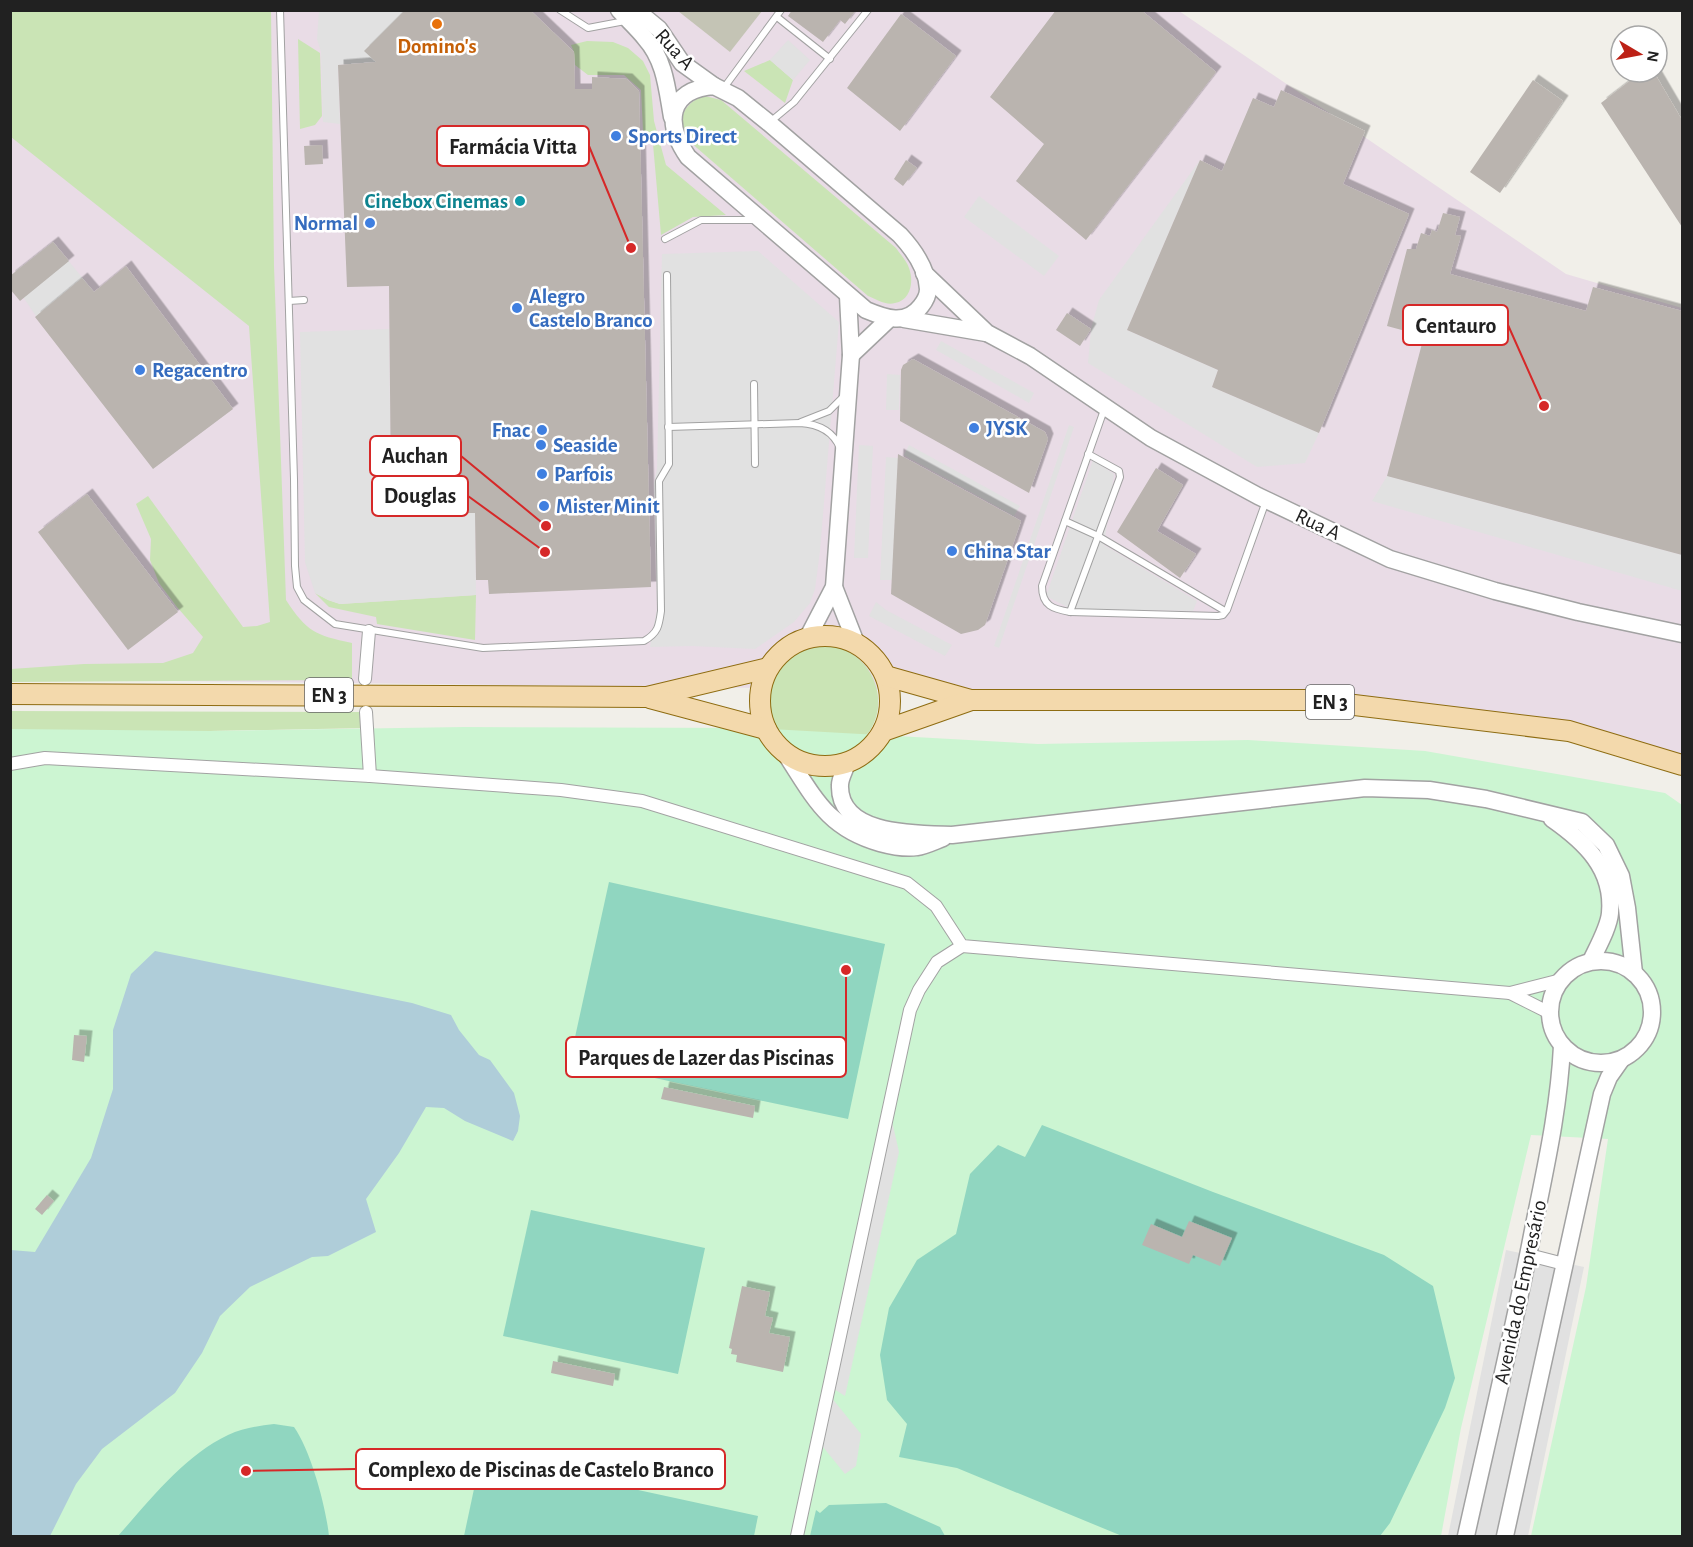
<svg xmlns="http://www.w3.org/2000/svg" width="1693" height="1547" font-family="'Alegreya Sans',sans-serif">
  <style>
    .industrial { fill: #e9dce6 }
    .construction { fill: #c4c4b5 }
    .grass { fill: #cae4b5 }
    .park { fill: #ccf5d2 }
    .pitch { fill: #90d6c0 }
    .parking { fill: #e1e1e1 }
    .water { fill: #afcdd9 }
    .building { fill: #bab4af; filter: url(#shadow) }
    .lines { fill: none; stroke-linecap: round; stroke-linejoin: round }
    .service-casing { stroke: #a2a2a2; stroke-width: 8 }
    .minor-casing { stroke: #a2a2a2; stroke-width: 14 }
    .tertiary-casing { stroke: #a2a2a2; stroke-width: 19 }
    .primary-casing { stroke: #8e6c11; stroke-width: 22 }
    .service { stroke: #fff; stroke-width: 6 }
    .minor { stroke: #fff; stroke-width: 12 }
    .tertiary { stroke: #fff; stroke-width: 16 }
    .primary { stroke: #f3d9ac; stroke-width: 20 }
    .food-dot { fill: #e8710a; stroke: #fff; stroke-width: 2 }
    .shop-dot { fill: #3f7fe0; stroke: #fff; stroke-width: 2 }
    .culture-dot { fill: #0f9aa8; stroke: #fff; stroke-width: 2 }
    .labels { text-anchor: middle; stroke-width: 5; stroke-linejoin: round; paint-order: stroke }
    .shield { fill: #fff; stroke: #646464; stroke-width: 1.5 }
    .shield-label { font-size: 20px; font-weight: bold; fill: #212121 }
    .food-label { font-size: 21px; font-weight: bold; fill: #c56008; stroke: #fff }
    .street-label { font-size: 21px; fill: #212121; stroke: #fff }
    .shop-label { font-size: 21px; font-weight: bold; fill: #366cbe; stroke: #fff; text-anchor: start }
    .culture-label { font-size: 21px; font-weight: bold; fill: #0d838f; stroke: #fff; text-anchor: end }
    .leader { fill: none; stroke: #d62828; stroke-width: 2 }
    .callout-dot { fill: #d62828; stroke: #fff; stroke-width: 2 }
    .callout { fill: #fff; stroke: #d62828; stroke-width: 2 }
    .callout-label { font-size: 22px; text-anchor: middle; font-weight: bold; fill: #212121 }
  </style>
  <defs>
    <filter id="shadow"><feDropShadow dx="5.5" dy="-5.5" stdDeviation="0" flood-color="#0004"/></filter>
  </defs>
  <rect width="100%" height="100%" fill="#f1efe9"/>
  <path class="industrial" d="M11,11H1179L1566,274L1682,308V760L1571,728L1277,694L11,679Z"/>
  <path class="construction" d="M678,11H762L730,52Z"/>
  <g class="grass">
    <path d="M10,11H271L274,266L286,600C307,632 315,635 352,643V680L11,682V669L84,664L163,663L193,653L203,637L177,607L159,583L150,560L151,539L136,504L148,496L243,627L257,626L270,622L249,326L11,137Z"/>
    <path d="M298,39L320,53L322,116L315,125L300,129Z"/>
    <path d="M587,41L613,42L628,48L643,61L650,75L654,121L666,165L726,215L693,217L661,235L653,144L647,134L643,130L641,90L624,75H588L575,65L574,52L571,45Z"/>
    <path d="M770,60L793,80L785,103L744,71Z"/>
    <path d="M705,96L721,100L896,248C900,254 907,261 909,268C914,281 911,300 895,303C886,306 876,299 868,296L690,142C688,137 683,130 682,124C681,109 693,99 705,96Z"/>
    <path d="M315,593L328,600L340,604L476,595L475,640L377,624L376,617L329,607Z"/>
    <path d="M820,646C826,647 833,646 839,648C874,659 890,702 869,732C865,737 860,741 855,746L787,741C783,736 779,731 776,726C762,698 774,664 802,651C807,649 814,648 820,646Z"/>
    <path d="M11,711L366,712L367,728L210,731L11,732Z"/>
  </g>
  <path class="park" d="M464,727L754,728L1038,744L1248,740L1425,751L1665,793L1682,805V1536H1531L1586,1287L1608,1139L1531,1135L1461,1428L1441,1536H11V729L210,731Z"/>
  <g class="pitch">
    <path d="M609,882L885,944L848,1119L570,1060Z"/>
    <path d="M1042,1125L1213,1192L1384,1255L1433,1286L1455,1378L1445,1408L1390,1523L1380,1536H1122L957,1468L899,1457L907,1424L887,1400L880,1355L889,1308L917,1260L956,1234L970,1174L998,1145L1025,1157Z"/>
    <path d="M531,1210L705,1248L678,1374L503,1336Z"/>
    <path d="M274,1424L294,1427C311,1451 326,1507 329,1536H118C149,1501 185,1455 228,1435C243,1428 258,1426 274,1424Z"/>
    <path d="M481,1456L758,1516L754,1536H464Z"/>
    <path d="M886,1503L940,1527L945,1536H810L816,1510L820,1513L829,1505Z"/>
  </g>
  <g class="parking">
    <path d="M319,11H405L376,62L338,65L340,124L323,122L321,52L317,39Z"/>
    <path d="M788,40L810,60L793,80L770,60Z"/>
    <path d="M1200,160L1127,330L1218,370L1212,387L1319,433L1305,463L1257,467L1088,363L1091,329L1099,300Z"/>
    <path d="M979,196L1059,256L1044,276L964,217Z"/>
    <path d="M53,242L94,292L46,331L11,279V275Z"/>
    <path d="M758,251L839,322L820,551L815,589L810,603L794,622L755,649L692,646L650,647L657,609L654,483L657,469L662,254Z"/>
    <path d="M389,329L391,493L465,490L466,512L475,513L476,595L340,604L328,600L315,593L305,562L300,332Z"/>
    <path d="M941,341L1034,393L1029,403L936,350Z"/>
    <path d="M887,374L900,375L899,410H886Z"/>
    <path d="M1069,425L1074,427L999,648L994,646Z"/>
    <path d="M859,445L873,446L868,558H854Z"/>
    <path d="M909,445L1020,506L1014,516L904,455Z"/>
    <path d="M886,457L898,458L892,580H880Z"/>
    <path d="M1093,460L1114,474L1104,545L1197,601L1193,611L1071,609L1046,596Z"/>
    <path d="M1387,476L1682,555V591L1372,501Z"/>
    <path d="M876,602L886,610L952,645L945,656L869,616Z"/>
    <path d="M892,1121L899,1152L845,1396L834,1389Z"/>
    <path d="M1506,1250L1584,1267L1528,1536H1448Z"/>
    <path d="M831,1397L861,1434L856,1466L845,1474L823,1447Z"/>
  </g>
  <path class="water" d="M155,951L412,1003L451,1015L459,1030L479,1055L490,1060L514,1093L520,1116L518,1131L513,1141L465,1121L444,1108L426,1107L399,1153L366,1199L376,1232L328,1256L312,1257L250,1287L220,1316L202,1353L175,1393L102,1449L76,1484L50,1536H11V1250L35,1252L91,1158L113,1089V1030L131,974Z"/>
  <g class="building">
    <path d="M405,10H530L574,52L575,89H592V77L627,79L639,91L651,587L489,594L488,580H476L475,513H466L465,490L391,493L389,286L347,287L338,65L376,62L364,51Z"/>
    <path d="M792,10H856L845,24L840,20L823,42L788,16Z"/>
    <path d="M1056,10H1141L1216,72L1086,240L1016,181L1044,144L990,97Z"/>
    <path d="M901,14L956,56L900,131L847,88Z"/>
    <path d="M1655,74L1682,120V227L1601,103L1631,80Z"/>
    <path d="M1533,80L1563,101L1500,193L1470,172Z"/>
    <path d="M1281,90L1365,131L1343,184L1409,214L1319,433L1212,387L1218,370L1127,330L1200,160L1222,171L1253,98L1274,107Z"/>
    <path d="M322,145L323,164L305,165L304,146Z"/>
    <path d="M906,160L917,168L903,186L894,179Z"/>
    <path d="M1443,213L1460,217L1455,235L1461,236L1450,274L1586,311L1593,287L1682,311V555L1387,476L1424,336L1387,326L1407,249H1416L1421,233L1430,236L1432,230L1437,232Z"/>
    <path d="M53,242L69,261L20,301L10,289V276Z"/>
    <path d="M126,266L233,409L153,469L35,317L82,278L94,292Z"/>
    <path d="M1067,313L1091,329L1080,346L1056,330Z"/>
    <path d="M913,359L1045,432L1048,439L1029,493L900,421L901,370L903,365Z"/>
    <path d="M898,454L1021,521L985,625L978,630L961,634L891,594Z"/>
    <path d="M1156,468L1183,485L1157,531L1196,554L1180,578L1117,532Z"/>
    <path d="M87,494L178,612L128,650L38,532Z"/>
    <path d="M74,1035L87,1036L84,1062L72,1060Z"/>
    <path d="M664,1087L755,1106L753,1118L661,1099Z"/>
    <path d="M47,1195L54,1201L42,1215L35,1209Z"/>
    <path d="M1189,1221L1232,1238L1220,1266L1193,1255L1189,1264L1142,1245L1151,1224L1182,1237Z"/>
    <path d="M742,1286L770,1292L765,1316L773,1318L769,1333L790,1337L783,1372L736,1362L737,1355L731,1354L732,1349L729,1348Z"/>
    <path d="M553,1361L615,1374L613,1386L551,1373Z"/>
  </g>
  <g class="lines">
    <defs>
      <g id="service">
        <path d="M280,10L294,479L295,566L297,587L304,600L335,624L483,648L644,641C658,633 659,626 661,611L659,481L669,464L667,275"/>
        <path d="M560,10L588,28L625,21"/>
        <path d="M777,17L830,59"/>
        <path d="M723,89L781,10"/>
        <path d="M770,122L794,102L868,10"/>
        <path d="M665,239L701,220H756"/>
        <path d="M289,301L304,300"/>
        <path d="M754,384L755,464"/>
        <path d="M1105,407L1042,586C1042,606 1053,609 1070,612L1218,616L1223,615L1227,610L1266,501"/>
        <path d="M801,422L829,411L843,397"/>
        <path d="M668,427L800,423C818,424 833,431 840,448"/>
        <path d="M1065,521L1098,536L1225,611"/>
        <path d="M1070,612L1120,477L1119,471L1088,454"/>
      </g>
      <g id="minor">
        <path d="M365,679L369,631"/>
        <path d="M366,712L370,776"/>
        <path d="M10,764L45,758L370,776L561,790L642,801L907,883L936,906L962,946L1510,993L1561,980"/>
        <path d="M1510,993L1550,1013"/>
        <path d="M1529,1255L1564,1264"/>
        <path d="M797,1536L910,1010L919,990L937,962L962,946"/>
      </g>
      <g id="tertiary">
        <path d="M619,10C628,20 637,28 645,38C665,60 667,89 672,117"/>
        <path d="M636,10L659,29L682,63L714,86"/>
        <path d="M714,86L738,98L769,123L900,235C913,249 927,268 928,289C928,295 925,301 921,306C906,326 885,318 866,310L688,157C665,124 667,90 714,86Z"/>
        <path d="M924,273L987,333L1030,356L1151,438L1258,496L1390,559L1495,591L1578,612L1682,634"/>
        <path d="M904,319L986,333"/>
        <path d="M851,355L889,319"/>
        <path d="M834,587L856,643"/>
        <path d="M808,637L834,587L851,355L848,296"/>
        <path d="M785,753C814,797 827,828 880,843C891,846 905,849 917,847C925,846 935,841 943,838"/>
        <path d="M847,763C845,770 840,778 840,785C838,836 918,834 952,835L1365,788L1429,790L1486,799L1582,822L1606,845L1621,876L1627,908L1634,973"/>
        <path d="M1552,819C1585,842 1614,869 1610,913C1609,927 1597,948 1591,961"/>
        <circle cx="1601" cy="1012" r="51"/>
        <path d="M1466,1536C1489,1433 1514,1330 1534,1225C1546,1165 1559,1108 1562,1046"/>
        <path d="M1505,1536L1602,1094L1609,1077L1621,1060"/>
      </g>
      <g id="primary">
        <circle cx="825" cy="701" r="65"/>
        <path d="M886,676L971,700H1313L1569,731L1682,765"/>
        <path d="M10,694L647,697L768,668"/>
        <path d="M650,698L766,729"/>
        <path d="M883,731L971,700"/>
      </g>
    </defs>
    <use href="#service" class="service-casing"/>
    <use href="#minor" class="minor-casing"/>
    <use href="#tertiary" class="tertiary-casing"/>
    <use href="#primary" class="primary-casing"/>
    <use href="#service" class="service"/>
    <use href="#minor" class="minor"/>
    <use href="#tertiary" class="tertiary"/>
    <use href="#primary" class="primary"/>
  </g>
  <circle class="food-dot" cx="437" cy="24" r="6"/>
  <g class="shop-dot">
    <circle cx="616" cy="136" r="6"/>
    <circle cx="370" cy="223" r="6"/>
    <circle cx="517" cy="308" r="6"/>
    <circle cx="140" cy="370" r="6"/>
    <circle cx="974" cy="428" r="6"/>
    <circle cx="542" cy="430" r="6"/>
    <circle cx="541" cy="445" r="6"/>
    <circle cx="542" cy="474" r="6"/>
    <circle cx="544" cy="506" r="6"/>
    <circle cx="952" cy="551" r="6"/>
  </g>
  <circle class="culture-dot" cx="520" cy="201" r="6"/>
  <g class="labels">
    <g class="shield">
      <rect x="305" y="678" width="48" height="34" rx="4.5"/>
      <rect x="1306" y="685" width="48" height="34" rx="4.5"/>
    </g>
    <g class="shield-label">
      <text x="329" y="702">EN 3</text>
      <text x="1330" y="709">EN 3</text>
    </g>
    <g class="food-label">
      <text x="437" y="53">Domino's</text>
    </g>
    <g class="street-label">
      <text transform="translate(675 49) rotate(48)" y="7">Rua A</text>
      <text transform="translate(1318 524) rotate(25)" y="7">Rua A</text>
      <text transform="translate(1520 1292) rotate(-78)" y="7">Avenida do Empresário</text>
    </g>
    <g class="shop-label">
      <text x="628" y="143">Sports Direct</text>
      <text x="358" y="230" text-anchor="end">Normal</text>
      <text x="529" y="303">Alegro<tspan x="529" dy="24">Castelo Branco</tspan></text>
      <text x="152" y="377">Regacentro</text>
      <text x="986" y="435">JYSK</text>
      <text x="530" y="437" text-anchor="end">Fnac</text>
      <text x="553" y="452">Seaside</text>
      <text x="554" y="481">Parfois</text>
      <text x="556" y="513">Mister Minit</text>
      <text x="964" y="558">China Star</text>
    </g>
    <g class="culture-label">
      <text x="508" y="208">Cinebox Cinemas</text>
    </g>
  </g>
  <path class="leader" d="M631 248L589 146M1544 406L1508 325M546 526L461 456M545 552L468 496M846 970L846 1057M246 1471L356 1469"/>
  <g class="callout-dot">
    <circle cx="631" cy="248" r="6"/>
    <circle cx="1544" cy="406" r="6"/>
    <circle cx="546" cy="526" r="6"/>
    <circle cx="545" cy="552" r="6"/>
    <circle cx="846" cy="970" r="6"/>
    <circle cx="246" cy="1471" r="6"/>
  </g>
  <g class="callout">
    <rect x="437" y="126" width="152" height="40" rx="6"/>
    <rect x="1403" y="305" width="105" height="40" rx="6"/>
    <rect x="370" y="436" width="91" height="40" rx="6"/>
    <rect x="372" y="476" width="96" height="40" rx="6"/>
    <rect x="566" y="1037" width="280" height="40" rx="6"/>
    <rect x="356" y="1449" width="369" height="40" rx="6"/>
  </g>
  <g class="callout-label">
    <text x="513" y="154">Farmácia Vitta</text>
    <text x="1456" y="333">Centauro</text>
    <text x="415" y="463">Auchan</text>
    <text x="420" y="503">Douglas</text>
    <text x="706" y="1065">Parques de Lazer das Piscinas</text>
    <text x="541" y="1477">Complexo de Piscinas de Castelo Branco</text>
  </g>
  <rect width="1693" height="1547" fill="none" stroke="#212121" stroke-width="24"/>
  <g transform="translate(1639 54) rotate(100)"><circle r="28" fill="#ffffff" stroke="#a6a6a6" stroke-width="1.5"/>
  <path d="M0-4.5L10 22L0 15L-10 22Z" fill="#bd2116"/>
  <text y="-9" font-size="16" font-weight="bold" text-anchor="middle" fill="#212121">N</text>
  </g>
</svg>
